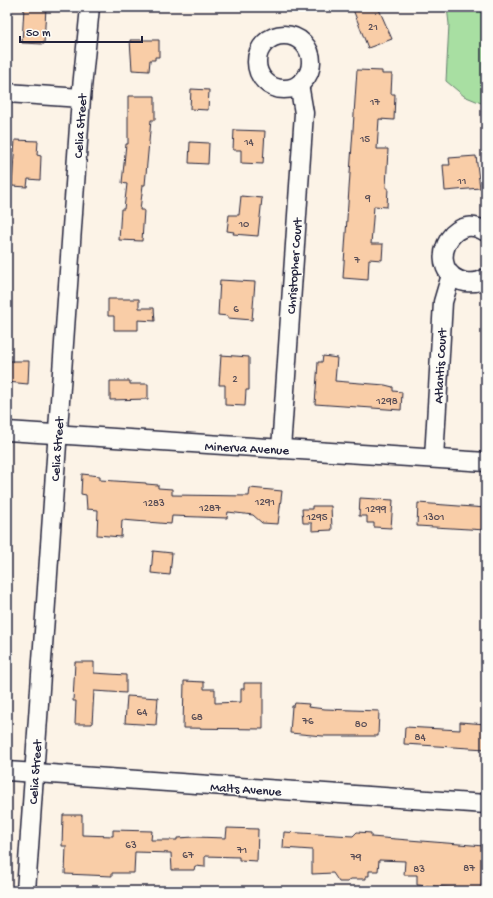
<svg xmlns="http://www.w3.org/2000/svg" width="493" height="898" font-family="'Gochi Hand',sans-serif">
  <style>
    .green { fill: #a8dfa2; stroke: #65806e }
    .building { fill: #f9cda7; stroke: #22223b }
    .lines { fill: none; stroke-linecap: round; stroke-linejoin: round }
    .minor-casing { stroke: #22223b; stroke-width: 21 }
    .minor { stroke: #fdfcf7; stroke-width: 18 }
    .labels { text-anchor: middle; stroke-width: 3; stroke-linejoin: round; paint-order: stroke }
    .number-label { font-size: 11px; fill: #584d56 }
    .street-label { font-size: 13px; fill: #22223b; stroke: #fdfcf7 }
  </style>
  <rect width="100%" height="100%" fill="#fcf3e7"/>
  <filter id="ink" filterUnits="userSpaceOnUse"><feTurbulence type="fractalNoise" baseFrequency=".025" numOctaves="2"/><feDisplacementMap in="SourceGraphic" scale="8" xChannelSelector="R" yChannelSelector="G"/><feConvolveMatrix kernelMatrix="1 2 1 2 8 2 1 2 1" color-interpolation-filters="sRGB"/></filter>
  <g filter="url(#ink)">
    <path class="green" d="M447,7H486V105L464,96L446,81L449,24Z"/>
    <g class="building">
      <path d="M24,7H46L44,44L22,43Z"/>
      <path d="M352,7H378L392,39L368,48Z"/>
      <path d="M130,40H159V57H155V60H150L149,71L132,70Z"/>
      <path d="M357,70L382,71V74H392L391,94H395L394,120L379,119L377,149H388L386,188H388L387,207L374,206L371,244H383L382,260L369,259L368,280L343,278Z"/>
      <path d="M191,89L209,90L208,110L190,109Z"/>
      <path d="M128,96H155V120H151L145,185H143L140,210H144L142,241L119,240L121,209H124L127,184L122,183L126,144H128Z"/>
      <path d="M234,130L265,131L263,164L241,163V150H233Z"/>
      <path d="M15,140L38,141L37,155L41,156L40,180L28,179L27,187L12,186Z"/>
      <path d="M190,142L209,143L208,164L189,163Z"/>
      <path d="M476,156L480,188L445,191L443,165H450L449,158Z"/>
      <path d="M241,196L262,198L258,236L233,234L234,232L227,231L229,215H239Z"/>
      <path d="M220,280L255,282L252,320L228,318V316L218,315Z"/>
      <path d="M108,299H139V308H154L155,321L138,320V330H114V316H108Z"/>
      <path d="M221,355L249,357V390H246L245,406L225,405V385H219Z"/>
      <path d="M323,356L337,358L335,381L385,385L393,387V391L402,392L401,410L315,404L318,362H322Z"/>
      <path d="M7,361H29L28,384L7,382Z"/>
      <path d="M110,381H130V384H148V399L110,400Z"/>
      <path d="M82,474L100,476V480L146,483V484L158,485V488L172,489V495L249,496L250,488L282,491L278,524L262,523L253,515L228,512L227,518L172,516L171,524L122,520L121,537L97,535L98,510L87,509L86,495L81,494Z"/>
      <path d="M360,498L393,500L391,528L374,527V523H367V516H359Z"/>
      <path d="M418,503L486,508V530L417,526Z"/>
      <path d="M312,506H331L332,530L312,531V523H303L302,509H312Z"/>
      <path d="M153,551L172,553L170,575L151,573Z"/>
      <path d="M75,662H94V673L126,675V693L94,691L92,724H75L76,701H73Z"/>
      <path d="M184,681L204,682V689H215V703L241,702V689H244V683H263V729L183,728Z"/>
      <path d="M127,696L158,698L156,725L125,723Z"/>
      <path d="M295,703L309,704L308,707L325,709L379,711L378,736H323L290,733L292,706H294Z"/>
      <path d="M460,722L486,724V749L404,744L405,727L460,730Z"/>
      <path d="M63,815H82V835L113,836V830L152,831L151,840H177V838L195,837L226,838L227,828L258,829L257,861L239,860V857L205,856V867L195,866L194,870H172L171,853L135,852L134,873H112V876L65,874L66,846H62Z"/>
      <path d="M284,832L353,836L357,832L371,833V837L484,846L481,890L417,885V875H404L405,861L379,860L378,871H369V876H366V879H351L347,882H339L333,873L312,874V850L283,848Z"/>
    </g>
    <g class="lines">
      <defs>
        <g id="minor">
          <circle cx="284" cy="62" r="27"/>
          <path d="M7,93L81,98"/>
          <path d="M486,232C450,208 423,273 465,282C473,283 480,282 486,278"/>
          <path d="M7,431L486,462"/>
          <path d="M281,449L304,113L299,84"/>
          <path d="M434,458L443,302L451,275"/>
          <path d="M7,771L486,804"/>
          <path d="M26,891L81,98L90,7"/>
        </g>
      </defs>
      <use href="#minor" class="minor-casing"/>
      <use href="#minor" class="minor"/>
    </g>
  </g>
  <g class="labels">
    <g class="number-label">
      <text x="373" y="30">21</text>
      <text x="375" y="105">17</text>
      <text x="365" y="142">15</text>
      <text x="249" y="145">14</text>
      <text x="462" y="184">11</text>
      <text x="368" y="201">9</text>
      <text x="244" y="227">10</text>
      <text x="357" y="263">7</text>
      <text x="236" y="312">6</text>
      <text x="235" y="382">2</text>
      <text x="387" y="404">1298</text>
      <text x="265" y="505">1291</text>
      <text x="154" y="506">1283</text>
      <text x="210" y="511">1287</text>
      <text x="376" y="512">1299</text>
      <text x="317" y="520">1295</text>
      <text x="434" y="520">1301</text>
      <text x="142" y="715">64</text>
      <text x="197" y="720">68</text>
      <text x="308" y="724">76</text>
      <text x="361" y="727">80</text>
      <text x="420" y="740">84</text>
      <text x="131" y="848">63</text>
      <text x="242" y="853">71</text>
      <text x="188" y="858">67</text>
      <text x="356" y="860">79</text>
      <text x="469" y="871">87</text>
      <text x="419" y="872">83</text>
    </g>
    <g class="street-label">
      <text transform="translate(79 126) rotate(-86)" y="5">Celia Street</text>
      <text transform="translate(293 266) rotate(-86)" y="5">Christopher Court</text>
      <text transform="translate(439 366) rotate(-87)" y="5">Atlantis Court</text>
      <text transform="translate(247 447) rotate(3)" y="5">Minerva Avenue</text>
      <text transform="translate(56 449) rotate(-86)" y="5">Celia Street</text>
      <text transform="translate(34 772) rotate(-86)" y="5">Celia Street</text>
      <text transform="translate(246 788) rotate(4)" y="5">Malts Avenue</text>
    </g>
  </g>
  <rect width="493" height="898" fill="none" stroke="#fdfcf7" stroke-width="24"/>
  <rect x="12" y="12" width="469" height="874" fill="none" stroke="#22223b" stroke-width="1.5" filter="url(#ink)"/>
  <path d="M20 36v6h122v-6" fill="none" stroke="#22223b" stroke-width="2"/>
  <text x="26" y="36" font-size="12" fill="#22223b" stroke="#fdfcf7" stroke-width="3" paint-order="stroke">50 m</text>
</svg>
